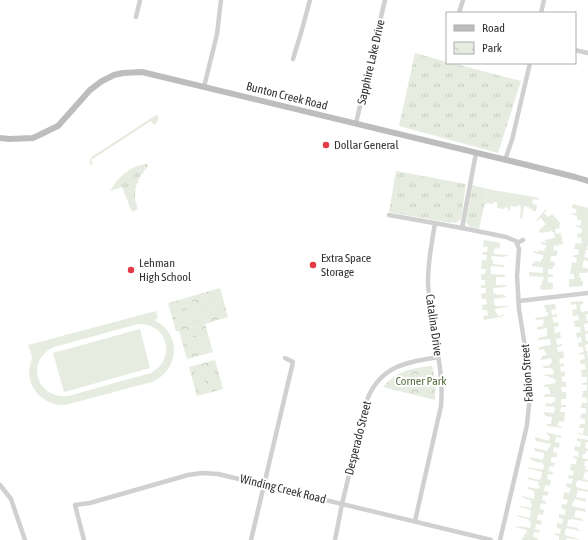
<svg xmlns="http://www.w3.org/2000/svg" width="588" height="540" font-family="'Asap Condensed',sans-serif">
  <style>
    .grass { fill: url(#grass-tufts) }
    .park { fill: url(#park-crowns) }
    .garden { fill: #e6ecdf; fill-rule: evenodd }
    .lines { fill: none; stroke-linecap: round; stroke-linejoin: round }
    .street { stroke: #d0d0d0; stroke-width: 4.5 }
    .secondary { stroke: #bdbdbd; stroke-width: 6 }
    .poi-dot { fill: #e63946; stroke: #fff; stroke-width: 1.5 }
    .labels { text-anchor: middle; stroke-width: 4; stroke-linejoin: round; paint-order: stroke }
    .street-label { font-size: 12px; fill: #333; stroke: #fff }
    .poi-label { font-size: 12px; fill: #333; stroke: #fff; text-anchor: start }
    .park-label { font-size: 12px; fill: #56703f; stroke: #fff }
  </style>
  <defs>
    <pattern id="grass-tufts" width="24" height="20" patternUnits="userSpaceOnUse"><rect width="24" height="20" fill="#e6ecdf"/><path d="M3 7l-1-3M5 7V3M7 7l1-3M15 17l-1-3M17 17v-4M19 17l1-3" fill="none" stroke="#c6cbc0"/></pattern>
    <pattern id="park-crowns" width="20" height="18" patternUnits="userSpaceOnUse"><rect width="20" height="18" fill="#e6ecdf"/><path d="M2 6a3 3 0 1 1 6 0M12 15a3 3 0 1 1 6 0" fill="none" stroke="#c6cbc0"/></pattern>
  </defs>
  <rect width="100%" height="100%" fill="#fff"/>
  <g class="grass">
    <path d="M415,53L447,62V63H452L521,81L498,153L399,126Z"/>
    <path d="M156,115L158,116V120L157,123L154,125L151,121L91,160L93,164L91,165L90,164C88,161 91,158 93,156Z"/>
    <path d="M145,164H147L148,166L143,172L144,173L143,174H141L138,181H139L138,183H137L135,191H136V193H135V201L137,203L136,204L138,209L132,212L122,187L110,191C118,177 129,167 145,164Z"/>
    <path d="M396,171L466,184L461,219L456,223L445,222L389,212Z"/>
    <path d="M472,185L488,189L479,229L470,227L466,222Z"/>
  </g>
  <g class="park">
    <path d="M220,288L228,317L205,324L213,352L187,359L179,331H176L168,303Z"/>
    <path d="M215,360L223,389L197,396L189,367Z"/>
    <path d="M429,366H432C435,377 436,388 435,400L383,387C397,371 410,369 429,366Z"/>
  </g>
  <g class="garden">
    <path d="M488,189L539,198L538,200L533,199L532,204L537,205L536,211H532V209L529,208V207L524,206L522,219L520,218L521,206L518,205L517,207L511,206L509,211H508V208L505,207L504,209L497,208V202H494L493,204L486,203V205L485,204Z"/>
    <path d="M573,204L588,208V245L587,247L588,250H586L584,257L588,258V261L584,260L582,267L588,269V272H587V273H579L580,278H581V281H583V286L569,287V279H574V274H570L572,262L576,263L577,258L573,257L574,255H578L579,250L574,249L576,243L581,244L582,238L577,237L578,233L581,234L582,229L576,226V225L580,226L582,221L577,219V216L571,214V213L575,214L577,209L572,208Z"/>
    <path d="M546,209L547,210L544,213L548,217L552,214L561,224L559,225L560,228L555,229L556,234L561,233L563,245L559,244L558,246L554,245L553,250L558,251L557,255H556V256H551L550,261L555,262V266H553V269H548V274L553,275V277H548V282L553,283V289L541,290L540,285H542V281H543L544,277L530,276L529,275V272L543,273V268L541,267L532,266V263L535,264V261L541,262V259H543V255L534,253V251L538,252L539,250L544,251L545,248H546V245L541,244V242L545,243V240L555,238L554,232H552V231L540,233L539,230L546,224L541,218L534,223Z"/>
    <path d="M484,240L500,243V248L497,247V249H494V254L508,255L507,256H505V257L492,256L491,260H493V264L504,265V267L491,266L490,270H491V274L504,275V276H506V277H496V285H505L506,287L493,288L494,294L496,293V295L503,294L504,296H506V297L494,299V304L496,306H507L508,307H506L495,309L496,313H497L498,316L504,315V316L484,320L483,316L488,315L487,310H482V305L487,304L486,299H482L481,294L486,293V288H481V285H485V280H481V274H485L486,269H481L482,260H486L487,255L482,254L483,252H487L488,247H483Z"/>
    <path d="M219,294L224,312L216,315L210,296Z"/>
    <path d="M207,297L213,316L204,318L199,299Z"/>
    <path d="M193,301L198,320L190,322L184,303Z"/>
    <path d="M583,301V304L580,305L581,312L588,311V314H586L587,321H588V323L584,324L585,331H588V333L585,334L586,341H588V344L585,345L586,351H588L587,354L588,357V436L578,434V433L583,434L584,428H579L580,424H585V419L580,418L581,414L586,413V408H581L582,403H587V398L582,397V394H583V391L587,390V385H582V383L587,382V377H582L581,370L586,369L585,364H581L580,360L585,359L584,354L580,355L579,353L584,352L583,347H579L578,343L582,342L581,337L577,338L576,333L581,332L580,327H575L574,321L579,320L578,315L573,316L572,310L577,309L576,304L571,305V302Z"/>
    <path d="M555,304L556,309L551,310L552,315L557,314V317H552L554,323L558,322L559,326L554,327L555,333L560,332L561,338L556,339L557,345L562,344V346L557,347L558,352L563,351L564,358L559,359L560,364L564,363V366L560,367L561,372L565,371V376L561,377L562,382H566V387H561L562,392H566V399H561V405H566V407H561L560,412H565L564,422L559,421L558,426L562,427V428L547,426V424H551L552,417L545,416V414H544V412L554,413L555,408L554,407L545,406L546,403L552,404L553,402H555V397H544L545,394H550V390H549L548,387H545L543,385L556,383L555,379H553V377L549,378V376H545L544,375L554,374L553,369H551V368H544L543,367V366L550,365V363H552L551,358L541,360L540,358H542V356L547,355L544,349L539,350V347L551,345L550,339L538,340V338L547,336V328L537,330V327L543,326V324L544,323L543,319L536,320L535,318L548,316V312H546V308L545,309L544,305Z"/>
    <path d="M181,305L186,323L178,325L173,307Z"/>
    <path d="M156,311L158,318L154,320C182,333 180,370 152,382L65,405C47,406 30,392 29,373C29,367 31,363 32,358C32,354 29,349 28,345ZM138,324C168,323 177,358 151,373L68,396C36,399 25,360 54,347Z"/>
    <path d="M140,329L150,368L64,392L53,353Z"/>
    <path d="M203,329L209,348L200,350L195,332Z"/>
    <path d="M192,332L197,351L189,353L184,335Z"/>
    <path d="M213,366L219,385L210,387L205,369Z"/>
    <path d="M202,369L207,388L199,390L194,372Z"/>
    <path d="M545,432L561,436V438L556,437L555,442L560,443L559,448L554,447L553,452L557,453V457H551V462L555,463L554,467L550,466L548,471L553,472L552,475L548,474L547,479L551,480L550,486L545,485L544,491L549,492L547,496L543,495L542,500L546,501V504L541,503L540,509L544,510L543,515L538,514L537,520L542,521L541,525L536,524L535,529L540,530L539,533L534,532L533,537L538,538V540H522V537H524V534H526L527,530L515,527V526L519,527V526L530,528L531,522H529L530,520L517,516V515L530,518L531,510L520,507V506L531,508L532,504L530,503L531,500L525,499V498L522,497V496L534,499L535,495L534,494V491L528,489L527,487L539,489L540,486L538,485L539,482L528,479V478H527V477L539,480L541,478L542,472L528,468V467L543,470L544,465L542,464L543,463L532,461L533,459H530V457L543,460L544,454V453L535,451V450L534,449V448L548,451V448L550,447L551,444L536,441V440L535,439V437L549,441L550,436L547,435L548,434Z"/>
    <path d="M577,438L588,440V442H586L585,448L588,449V451H586L585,454H583L582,458L588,459V461H585L584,466H586L585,469L588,470V472L585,471L583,479L588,480V482L578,480L576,483V487L588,490V492L578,490L576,497L586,499V502L575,499L574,502H573L572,506L585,509L586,512L576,510L574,517L583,519V521L571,519L570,520H568L567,526L577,528V529L580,530V531L567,528L565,530V535L578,539L579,540L567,538L566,540H559V536L555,535V533L560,534L561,529L557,528V523L562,524L563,519L559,518V514L565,515L566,510L561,508L562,504L566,505L568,500L563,499L564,492L569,493L571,488L566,487L567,483L571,484L573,479L568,478L569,475L573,476L574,471L570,470L571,464H576L577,459L573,458V456L578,457L579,452L574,450L575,446L580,447L581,442L577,441Z"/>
  </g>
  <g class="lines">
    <g class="street">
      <path d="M459,13L463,0"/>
      <path d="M541,13L544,0"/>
      <path d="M136,17L140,0"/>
      <path d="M575,50L588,53"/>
      <path d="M293,59L301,33L310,0"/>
      <path d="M204,87L217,34L221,0"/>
      <path d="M356,123L385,0"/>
      <path d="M505,160L512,140L530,63"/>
      <path d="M389,215L462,228L506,237L516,241L519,249L517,276L518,293L519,309L528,366L530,394L527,425L500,540"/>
      <path d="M462,228L476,153"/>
      <path d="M517,243L523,240"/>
      <path d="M519,301L588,293"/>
      <path d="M0,485L11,499L25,540"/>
      <path d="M415,521L441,406C444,374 435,343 431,312C430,301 428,291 428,281C428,261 432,242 435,223"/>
      <path d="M84,540L75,505L90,503L188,475L202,473L218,474L491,540"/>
      <path d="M251,540L293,362L285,358"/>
      <path d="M335,540L342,504L367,400C380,366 407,362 438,357"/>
    </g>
    <path class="secondary" d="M0,138L9,139L33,138L58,126L90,90L102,81L114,75L123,73L142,72L519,163L575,177L588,181"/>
  </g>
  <g class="poi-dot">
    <circle cx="326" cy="145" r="4"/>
    <circle cx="313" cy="265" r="4"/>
    <circle cx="131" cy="270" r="4"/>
  </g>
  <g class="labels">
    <g class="street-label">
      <text transform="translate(371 62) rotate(-77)" y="4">Sapphire Lake Drive</text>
      <text transform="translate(287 96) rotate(14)" y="4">Bunton Creek Road</text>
      <text transform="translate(434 325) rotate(82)" y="4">Catalina Drive</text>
      <text transform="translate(527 373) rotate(-94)" y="4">Fabion Street</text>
      <text transform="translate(358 438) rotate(-76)" y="4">Desperado Street</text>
      <text transform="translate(283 489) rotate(14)" y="4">Winding Creek Road</text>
    </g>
    <g class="poi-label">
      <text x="334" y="149">Dollar General</text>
      <text x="321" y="262">Extra Space<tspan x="321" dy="14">Storage</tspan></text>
      <text x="139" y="267">Lehman<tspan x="139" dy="14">High School</tspan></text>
    </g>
    <g class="park-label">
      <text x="421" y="385">Corner Park</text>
    </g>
  </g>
  <rect x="446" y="12" width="130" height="52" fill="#ffffff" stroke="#adadad"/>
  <rect x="454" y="25" width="20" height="6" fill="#bdbdbd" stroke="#adadad"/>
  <text x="482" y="32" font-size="12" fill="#333333">Road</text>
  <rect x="454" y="42" width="20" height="12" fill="url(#park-crowns)" stroke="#adadad"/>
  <text x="482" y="52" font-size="12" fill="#333333">Park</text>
</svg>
